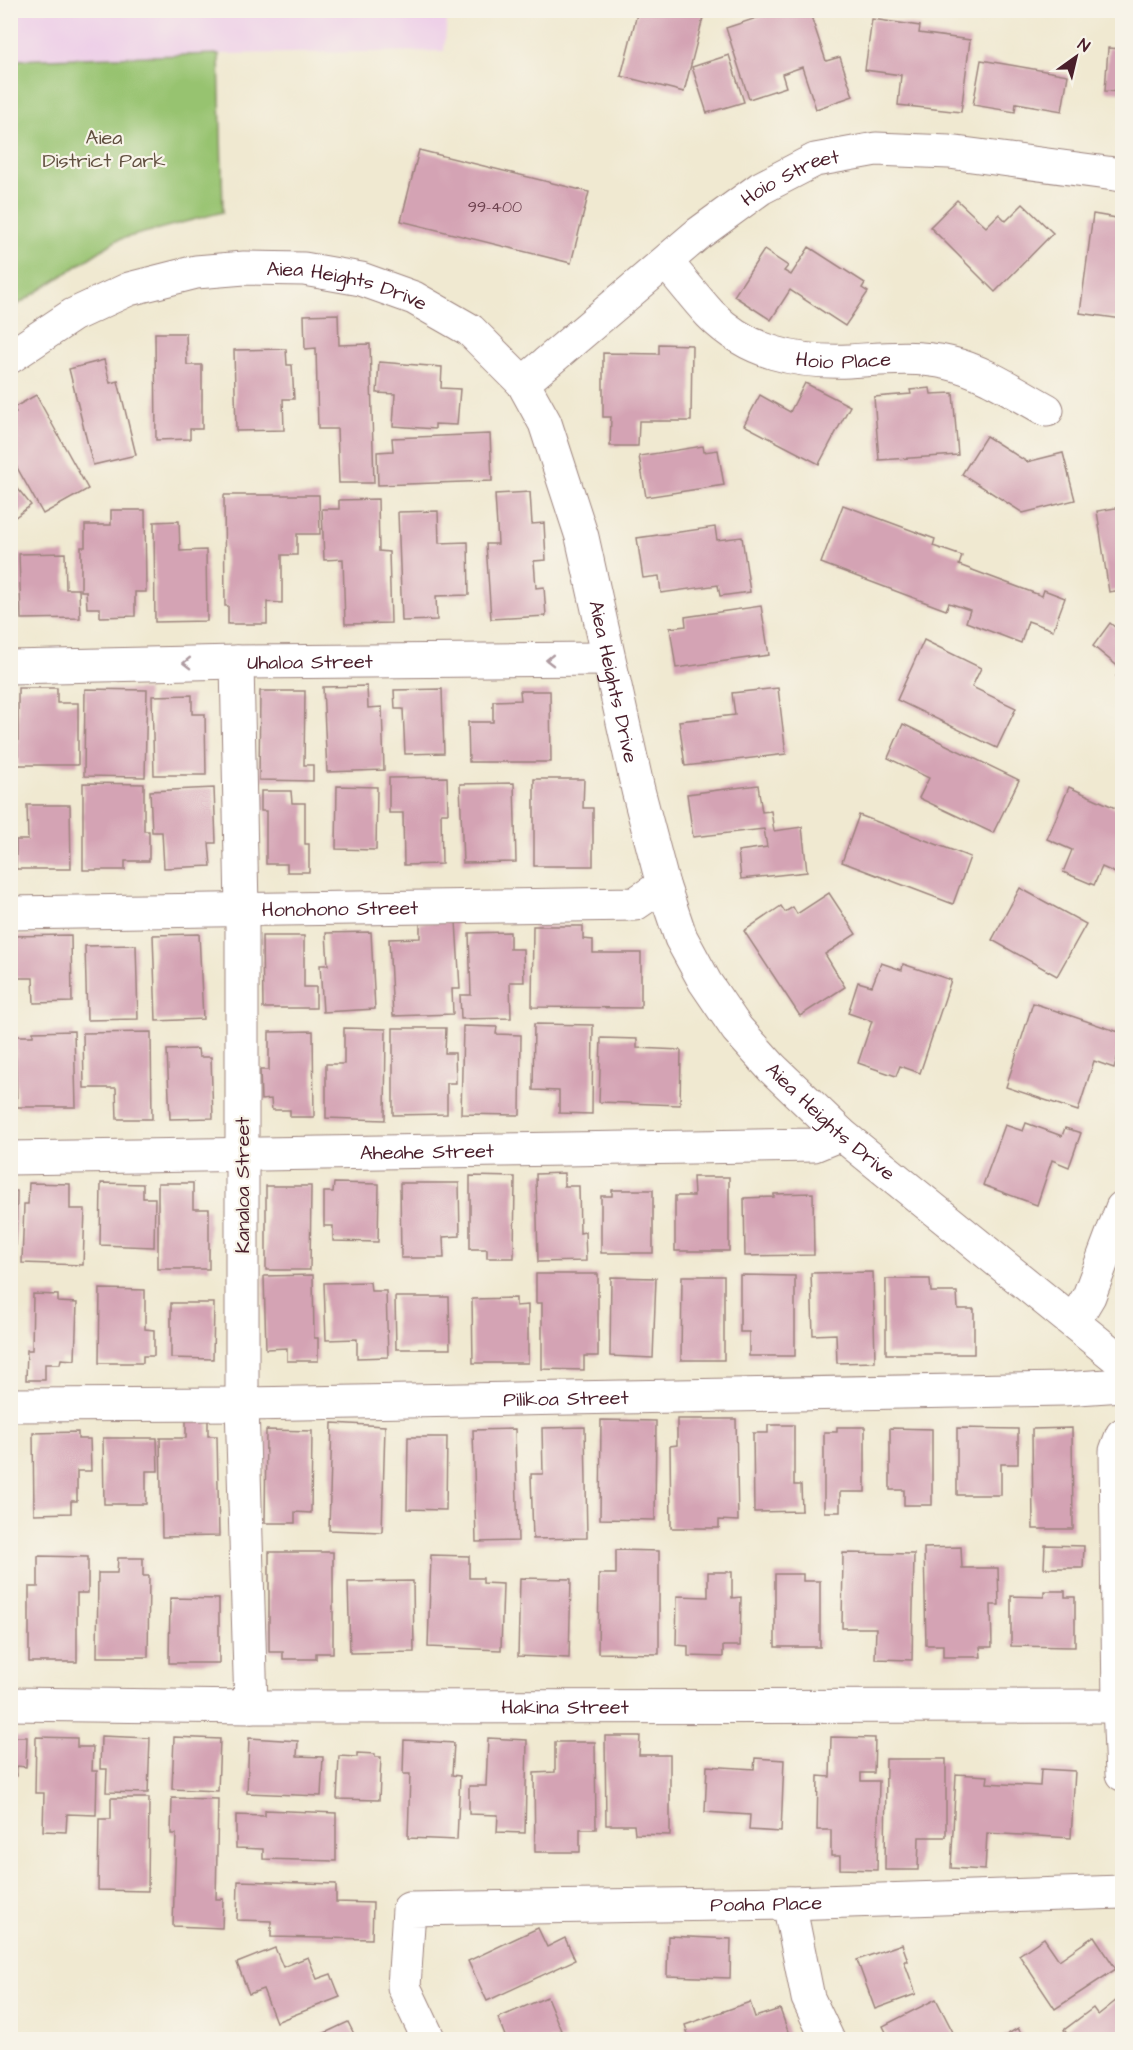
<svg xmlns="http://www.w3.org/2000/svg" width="1133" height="2050" font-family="'Architects Daughter',sans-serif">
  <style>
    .built { fill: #eed0e8 }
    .green { fill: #97c370; stroke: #70714e; stroke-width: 1.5 }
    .building { fill: #d4a3b4 }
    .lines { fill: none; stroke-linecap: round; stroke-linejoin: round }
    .minor-casing { stroke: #9d847e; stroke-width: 35 }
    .tertiary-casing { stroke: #9d847e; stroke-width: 35 }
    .minor { stroke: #fff; stroke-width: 33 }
    .tertiary { stroke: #fff; stroke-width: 33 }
    .oneway { stroke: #ae9aa0 }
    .labels { text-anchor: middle; stroke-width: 4.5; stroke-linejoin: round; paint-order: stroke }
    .number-label { font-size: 16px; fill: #6c404d }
    .park-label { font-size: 20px; fill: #615040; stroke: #f7f3e8 }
    .street-label { font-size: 20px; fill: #4a1f2b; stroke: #f7f3e8 }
  </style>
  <rect width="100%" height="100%" fill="#f7f3e8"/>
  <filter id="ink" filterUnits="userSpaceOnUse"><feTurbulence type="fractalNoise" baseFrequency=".0167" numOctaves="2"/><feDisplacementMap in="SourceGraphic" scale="12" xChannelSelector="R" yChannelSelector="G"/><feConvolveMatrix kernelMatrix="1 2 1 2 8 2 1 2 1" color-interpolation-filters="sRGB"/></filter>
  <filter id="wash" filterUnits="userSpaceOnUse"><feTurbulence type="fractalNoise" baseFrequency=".008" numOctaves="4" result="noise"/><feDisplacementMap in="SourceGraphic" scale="24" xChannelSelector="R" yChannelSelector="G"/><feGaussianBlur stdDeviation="1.35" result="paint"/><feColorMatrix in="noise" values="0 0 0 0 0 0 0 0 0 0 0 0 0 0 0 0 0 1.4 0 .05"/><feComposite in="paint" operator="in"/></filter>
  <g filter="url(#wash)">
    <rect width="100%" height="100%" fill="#f0e9d1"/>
    <path class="built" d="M10,11H448L444,51L219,54L11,60Z"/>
    <path class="green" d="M219,54L223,212L117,240L11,309V60Z"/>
    <g id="blocks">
      <g class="building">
        <path d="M638,10H705L684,92L621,76Z"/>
        <path d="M781,10H809L826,61L840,57L853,96L816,109L802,67L782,74L786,87L749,99L726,28Z"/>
        <path d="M872,19L920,26L919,33L970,40L961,112L898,105L901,75L865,70Z"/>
        <path d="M1108,48L1122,49V92L1105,91Z"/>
        <path d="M729,55L744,102L707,113L692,67Z"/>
        <path d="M981,60L1068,75L1062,111L1016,103L1015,112L973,105Z"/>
        <path d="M419,150L589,192L571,263L401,221Z"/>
        <path d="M957,200L986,227L999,214L1006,221L1023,204L1053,233L995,292L930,227Z"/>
        <path d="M1093,214L1122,219V319L1080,313Z"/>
        <path d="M809,247L865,283L862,288L868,292L845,326L790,290L771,320L734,296L764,250L788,266L784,271L791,275Z"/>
        <path d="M338,314L339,345L370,344L374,483H339L337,429H318L316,348L305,349L304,315Z"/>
        <path d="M155,333H186L187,365H202V429H190V439L156,440Z"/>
        <path d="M659,344L692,345L691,421H639L638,446H610L611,417H603V353L659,354Z"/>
        <path d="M286,349L287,365H292L294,399H283L284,430L236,431L234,350Z"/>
        <path d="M104,360L110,383L118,381L136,455L93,465L69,369Z"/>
        <path d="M379,362L442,367L441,388L460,389L457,425L435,424V429L393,426L395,394L377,393Z"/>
        <path d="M805,383L850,406L819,464L744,425L760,395L790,412Z"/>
        <path d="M930,388L931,394L953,393L958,455L879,460L874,397L911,394L910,390Z"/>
        <path d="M36,395L88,489L43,514L10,455V415L16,412L13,408Z"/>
        <path d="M490,434L492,481L378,485L377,452L393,451L392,438Z"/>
        <path d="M986,436L1027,462L1063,453L1075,500L1023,513L962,474Z"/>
        <path d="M703,446L704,452L718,450L724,485L646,497L639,456Z"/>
        <path d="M10,479L31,505L10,521Z"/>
        <path d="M530,492L532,524L544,523L546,560L534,561L536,588L544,587L546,616L491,619L486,544H498L495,494Z"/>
        <path d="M224,495H319L320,534H297V555H282V603L267,602V624H228V606H225Z"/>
        <path d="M378,499L379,551L389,552L391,623L345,624L343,559L324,560L322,509H339V500Z"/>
        <path d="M843,505L935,539L933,546L962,556L959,565L1042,596L1044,590L1065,598L1053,630L1028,621L1021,643L966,622L970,610L949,603L946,610L821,563Z"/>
        <path d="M1122,507V590L1109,592L1097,511Z"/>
        <path d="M111,510H145L146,592H135V616L100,617V608H87L86,591H81V547H85V525H111Z"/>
        <path d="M438,511L439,543L468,542L469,595L436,596L437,620L402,621L398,512Z"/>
        <path d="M179,521L180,551L206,550L207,621L155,622L154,522Z"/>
        <path d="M715,527L717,540L742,537L750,592L720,596L718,585L661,593L659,576L643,578L637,538Z"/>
        <path d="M65,553L66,589H79L80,618L21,619L19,554Z"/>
        <path d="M761,606L769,655L676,668L670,628L686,626L685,617Z"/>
        <path d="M1110,623L1122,633V681L1116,676L1121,669L1093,646Z"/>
        <path d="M924,640L981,668L972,687L1016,708L997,748L897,700Z"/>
        <path d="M367,686L368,708L382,707L384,770L327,772L323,687Z"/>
        <path d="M18,688H57V703H78V765H18Z"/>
        <path d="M778,688L786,754L685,766L679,721L735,715L732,693Z"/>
        <path d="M85,689L147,690L145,777L84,776Z"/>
        <path d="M442,689L444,753L405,754L403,709H395L394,690Z"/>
        <path d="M260,691H305L304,765H313V781L259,780Z"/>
        <path d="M520,691H550L551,762H469L468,722H493V701L521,700Z"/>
        <path d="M192,695V714H205L206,775H154L152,696Z"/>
        <path d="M903,724L1019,780L993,833L919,798L929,778L888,758Z"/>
        <path d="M447,777L448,813H441L442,864L404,865L403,813H389V778Z"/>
        <path d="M534,779H584L583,808H593V866H534Z"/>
        <path d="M83,783L144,784V831H149V861H125V870H83Z"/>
        <path d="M514,783L516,862L463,863L460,784Z"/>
        <path d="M758,785L762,812L771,811L774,831L802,827L807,872L741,879L738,851L767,847L764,829L693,837L687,794Z"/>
        <path d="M337,786L377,787L376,850L336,849Z"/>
        <path d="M1069,787L1122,811V876L1102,867L1094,885L1063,872L1072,850L1047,839Z"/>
        <path d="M214,788L216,843H209L211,866L164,868L162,832H152L150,791Z"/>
        <path d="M261,791H291L292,803H305V844H309V872H287V864H266V811H261Z"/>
        <path d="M27,805H70L71,869H16V840H28Z"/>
        <path d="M859,815L970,857L953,904L842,862Z"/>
        <path d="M1020,888L1086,924L1057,976L992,940Z"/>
        <path d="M829,893L856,934L825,954L845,987L800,1016L744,931L781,906L785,912L793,907L797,914Z"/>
        <path d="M456,921L460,989H452L453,1014L393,1016L389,939L420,938V923Z"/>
        <path d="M533,926H583V939L593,940V953H641V1008L532,1007Z"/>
        <path d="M371,932L375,1009L323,1012L320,965H328L326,933Z"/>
        <path d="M510,932V949H523L524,982H510L511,1018L461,1019L460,995H471L469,933Z"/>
        <path d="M199,934L203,1019L156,1021L153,935Z"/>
        <path d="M71,935L72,1002L34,1003L33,978H10V936Z"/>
        <path d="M262,936H304V987H316V1008H263Z"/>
        <path d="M136,945L138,1019L87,1020L85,946Z"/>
        <path d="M881,963L902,970L903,964L951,980L920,1073L900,1066L896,1076L858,1063L872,1021L848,1013L858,982L872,986Z"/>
        <path d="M1033,1003L1122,1033V1043L1114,1068L1094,1061L1078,1111L1006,1087Z"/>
        <path d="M534,1024L593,1025L592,1114L559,1113V1091L533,1090Z"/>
        <path d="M463,1026L497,1027L496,1034L521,1035L520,1115L461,1114Z"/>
        <path d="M344,1028L386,1029L385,1120L326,1118V1064H344Z"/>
        <path d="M393,1028H446L445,1053H455L456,1083H447V1114L393,1115Z"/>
        <path d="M74,1031L76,1107H17L15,1036H33V1032Z"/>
        <path d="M313,1031L314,1117H290V1110H272L271,1099L261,1100L260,1070H269V1032Z"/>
        <path d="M151,1032L152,1119H117L116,1088H84L83,1033Z"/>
        <path d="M601,1038L637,1039V1048L681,1050L680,1105L599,1102Z"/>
        <path d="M198,1049L199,1057H211L213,1118L170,1119L167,1050Z"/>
        <path d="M1026,1123L1062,1136L1065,1128L1081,1133L1069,1167L1052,1160L1037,1205L983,1185L1005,1125L1023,1131Z"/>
        <path d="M564,1173V1186H579L580,1233L585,1232L586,1261L538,1262L536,1174Z"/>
        <path d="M470,1176L515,1177L514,1258H487V1249H470Z"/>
        <path d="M693,1177H729V1251H675V1196H694Z"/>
        <path d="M29,1183L70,1184V1209H85L83,1265L22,1263L24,1204H28Z"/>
        <path d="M101,1183L143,1184V1198H155L154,1247L100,1245Z"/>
        <path d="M158,1183H193V1209H209V1269H158Z"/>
        <path d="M334,1183L379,1184L378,1242L333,1241V1226H324V1192H333Z"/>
        <path d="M400,1183H459L460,1236L443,1237L444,1258H401Z"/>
        <path d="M266,1186H311L310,1270H266Z"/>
        <path d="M612,1190H653V1253H601V1196H612Z"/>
        <path d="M10,1191H17L16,1245H10Z"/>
        <path d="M813,1193L814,1255L745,1256L744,1198L774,1197V1194Z"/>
        <path d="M873,1272L875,1362L837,1363L836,1334L813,1335L811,1273Z"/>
        <path d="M536,1274H598V1356H584V1370L542,1369V1303H536Z"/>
        <path d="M313,1275L314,1338H318V1361H287V1348L266,1349L264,1276Z"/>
        <path d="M740,1275L795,1276V1356H749V1332H740Z"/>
        <path d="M682,1276H724V1360H681Z"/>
        <path d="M611,1277L656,1278L653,1358L610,1356Z"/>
        <path d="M886,1279H930L931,1292H957L958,1309H974V1354H886Z"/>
        <path d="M370,1282L371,1291H386L388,1357L357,1358V1339L326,1340L324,1283Z"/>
        <path d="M100,1289L145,1290V1329L154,1330V1356H143V1363H99Z"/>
        <path d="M33,1294L58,1295V1302L77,1303L75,1360L61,1359L60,1364H45V1380H26L27,1350H32Z"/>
        <path d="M395,1297H449L450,1349H396Z"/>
        <path d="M516,1298V1306L528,1305V1363H473L472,1299Z"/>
        <path d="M171,1303H214L213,1359L171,1358Z"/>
        <path d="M677,1419H736L738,1521L719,1520V1528H671L670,1446L677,1445Z"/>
        <path d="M186,1420H208V1436H217L219,1536L162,1537L160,1438H186Z"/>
        <path d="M601,1420L656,1421L655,1520L600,1519Z"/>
        <path d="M332,1423L385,1426L382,1532L329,1530Z"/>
        <path d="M768,1425H794V1485H801L802,1511L754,1512L753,1433H768Z"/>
        <path d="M585,1427L587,1538L533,1539L531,1474H543L542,1428Z"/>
        <path d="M837,1427H865V1492H840V1512H824V1432H837Z"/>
        <path d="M890,1428L932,1429V1505H904V1490H890Z"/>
        <path d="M957,1428L1018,1429V1464H1001V1495H957Z"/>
        <path d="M1072,1428L1073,1529H1033L1032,1429Z"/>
        <path d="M515,1429L518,1541L476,1542L473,1430Z"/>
        <path d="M266,1430L312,1431L311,1513L295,1512V1523H265Z"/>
        <path d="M78,1432V1439H90L91,1471H77V1501H71V1513L34,1514L33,1433Z"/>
        <path d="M408,1437H447L446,1510L407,1509Z"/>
        <path d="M103,1438H157L158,1471H146V1504H104Z"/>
        <path d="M1045,1545L1084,1546L1083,1568H1044Z"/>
        <path d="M961,1547L962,1568H998L999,1605H991L992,1647H980L981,1657H943V1645H926L924,1548Z"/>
        <path d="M616,1550L659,1551V1654L598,1653L599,1574H616Z"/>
        <path d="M269,1552H333V1653H316V1659H283V1652H269Z"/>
        <path d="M843,1553L914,1554L912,1660L875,1659L876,1628H842Z"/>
        <path d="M431,1555L469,1556V1578H483V1583L503,1584L501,1650L428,1647Z"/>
        <path d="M38,1556L88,1557V1593H77V1662H29V1587H38Z"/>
        <path d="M118,1558H143V1576H149L148,1657H97L98,1573H117Z"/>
        <path d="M708,1572H732V1598L741,1597L740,1646H723V1657L688,1656V1646L676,1645L677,1596L708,1597Z"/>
        <path d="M775,1574H803V1581H820V1647H775Z"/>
        <path d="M520,1578L571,1579L569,1658L518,1656Z"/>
        <path d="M413,1581L414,1652L350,1653L348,1582Z"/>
        <path d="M1044,1591H1065V1597H1075V1647L1011,1646V1596L1044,1597Z"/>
        <path d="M170,1598L219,1599V1663H169Z"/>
        <path d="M101,1736L150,1738L148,1793L106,1792L107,1769H100Z"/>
        <path d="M605,1736H640L639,1755H670V1835L635,1834L634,1825H606Z"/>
        <path d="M10,1737H27L26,1767L17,1766V1776L10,1775Z"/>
        <path d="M36,1737L77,1738V1747H93L92,1771H97L96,1815L67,1814L66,1832L43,1831L44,1793H35Z"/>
        <path d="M174,1737L220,1739L218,1791L172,1789Z"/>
        <path d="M831,1737L875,1738L874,1773H861V1781H879L877,1870L840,1869V1856H831V1830H817L818,1776L830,1777Z"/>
        <path d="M249,1738L298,1741L297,1756L323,1757L321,1796L247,1793Z"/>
        <path d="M488,1738L527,1740L525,1833L497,1832L498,1815L469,1814V1786H486Z"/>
        <path d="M404,1740L454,1743L452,1775L460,1776L457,1840L408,1838L410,1774H403Z"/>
        <path d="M555,1742H595L596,1829H580V1852H535L534,1773L555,1772Z"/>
        <path d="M357,1753L375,1754V1757H381L379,1800L337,1799L339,1756L357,1757Z"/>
        <path d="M755,1758L784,1760L781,1832L749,1830L750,1815L705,1812L707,1766L754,1769Z"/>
        <path d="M886,1759H946V1837H919L918,1870H885Z"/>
        <path d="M1041,1769L1075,1771L1071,1838L987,1833L985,1870L951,1868L956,1774L988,1776L987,1783L1040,1786Z"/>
        <path d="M111,1798H149L148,1891L98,1890L99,1819H111Z"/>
        <path d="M172,1798L218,1799L216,1899H223L222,1928L173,1926L176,1834H171Z"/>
        <path d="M265,1810L336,1813V1861L263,1859V1849L236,1848V1815L265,1816Z"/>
        <path d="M238,1881L336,1884V1902L373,1903L372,1939L271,1937V1921L237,1920Z"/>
        <path d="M538,1928L547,1947L565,1938L575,1960L487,2001L468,1961Z"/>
        <path d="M668,1936L731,1939L730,1978L667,1976Z"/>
        <path d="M1094,1936L1116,1969L1055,2009L1019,1955L1044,1938L1059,1960Z"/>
        <path d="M902,1944L908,1961H904L916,1994L875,2009L857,1960Z"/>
        <path d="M275,1948L283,1967L308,1957L317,1979L331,1974L340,1997L276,2022L263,1989L249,1994L237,1963Z"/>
        <path d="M1122,1996V2040H1072L1064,2030L1093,2008L1098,2015Z"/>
        <path d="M547,1997L565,2040H497L505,2036L498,2018Z"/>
        <path d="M936,1999L957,2040H890L883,2026Z"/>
        <path d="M750,2002L755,2017L780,2009L791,2040H690L685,2025Z"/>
        <path d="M348,2022L357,2040H310Z"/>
        <path d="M1018,2028L1025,2040H998Z"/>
      </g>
    </g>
  </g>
  <g filter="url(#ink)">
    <use href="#blocks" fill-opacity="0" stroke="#9d847e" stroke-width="1.5"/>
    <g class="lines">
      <defs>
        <g id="minor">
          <path id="s1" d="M666,262C681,279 695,298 710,314C748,353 797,363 849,361C882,359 916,355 949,363C984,371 1016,393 1047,410"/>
          <path id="s2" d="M523,383L698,234L761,188L815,160L876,149L949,152L1122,175"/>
          <path d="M237,662L242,909V1404L251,1707"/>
          <path id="s3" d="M10,667L237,662L608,659"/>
          <path id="s4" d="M10,913L635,904L663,885"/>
          <path id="s5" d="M10,1158L814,1145L841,1134"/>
          <path d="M1074,1321L1089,1296L1122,1208"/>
          <path id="s6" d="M10,1405L242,1404L1063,1389L1122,1385"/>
          <path d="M1122,1435L1116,1451L1119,1706L1122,1774"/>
          <path id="s7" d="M10,1704L251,1707L1119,1706"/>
          <path d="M789,1903L808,1998L828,2040"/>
          <path id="s8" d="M429,2040L404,1987L409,1909L789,1903L1122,1892"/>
        </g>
        <g id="tertiary">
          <path id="s9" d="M10,357L73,315L129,289L196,272L244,268L304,269L361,279L414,298L470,330L523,383L545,423L582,537L638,790L663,885L681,938L705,982L737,1029L772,1068L841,1134L1122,1362"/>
        </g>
      </defs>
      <use href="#minor" class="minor-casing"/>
      <use href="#tertiary" class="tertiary-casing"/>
      <use href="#minor" class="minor"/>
      <use href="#tertiary" class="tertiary"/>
    </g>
    <defs><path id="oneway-chevron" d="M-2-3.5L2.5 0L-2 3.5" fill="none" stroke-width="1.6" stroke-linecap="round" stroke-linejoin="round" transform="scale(1.5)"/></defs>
    <g class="oneway">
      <use href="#oneway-chevron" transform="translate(550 660) rotate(179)"/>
      <use href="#oneway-chevron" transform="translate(187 663) rotate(179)"/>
    </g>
  </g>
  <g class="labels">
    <g class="number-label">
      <text x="495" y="212">99-400</text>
    </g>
    <g class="park-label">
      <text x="104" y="144">Aiea<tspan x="104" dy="23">District Park</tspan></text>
    </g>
    <g class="street-label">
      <text dy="7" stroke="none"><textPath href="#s2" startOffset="339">Hoio Street</textPath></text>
      <text dy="7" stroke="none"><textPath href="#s9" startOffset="360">Aiea Heights Drive</textPath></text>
      <text dy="7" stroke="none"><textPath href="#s1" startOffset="214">Hoio Place</textPath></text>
      <text dy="7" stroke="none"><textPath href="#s3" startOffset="300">Uhaloa Street</textPath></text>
      <text dy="7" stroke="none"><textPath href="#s9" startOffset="882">Aiea Heights Drive</textPath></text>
      <text dy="7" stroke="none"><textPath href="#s4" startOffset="330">Honohono Street</textPath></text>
      <text dy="7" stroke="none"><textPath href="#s9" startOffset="1386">Aiea Heights Drive</textPath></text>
      <text dy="7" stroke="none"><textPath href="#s5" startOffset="417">Aheahe Street</textPath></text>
      <text transform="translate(242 1185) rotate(-90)" y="7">Kanaloa Street</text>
      <text dy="7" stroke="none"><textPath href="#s6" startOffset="556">Pilikoa Street</textPath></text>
      <text dy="7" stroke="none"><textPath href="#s7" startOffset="555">Hakina Street</textPath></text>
      <text dy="7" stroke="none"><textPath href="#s8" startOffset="494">Poaha Place</textPath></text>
    </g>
  </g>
  <rect width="1133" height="2050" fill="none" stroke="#f7f3e8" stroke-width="36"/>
  <g transform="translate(1076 57) rotate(34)" stroke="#f7f3e8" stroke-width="4.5" paint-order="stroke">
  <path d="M0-4.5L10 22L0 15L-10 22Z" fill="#4a1f2b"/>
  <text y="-9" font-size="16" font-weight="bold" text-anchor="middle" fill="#4a1f2b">N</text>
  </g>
</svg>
